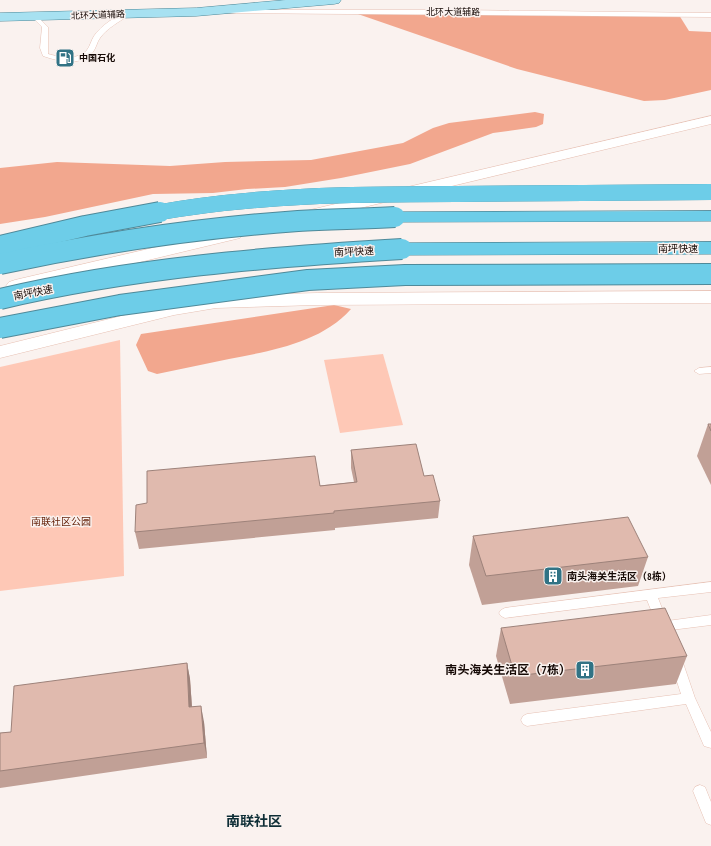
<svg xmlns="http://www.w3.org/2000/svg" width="711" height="846" font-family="'PT Sans Narrow','Noto Sans SC',sans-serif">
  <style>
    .green { fill: #fec8b6 }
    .forest { fill: #f2a78e }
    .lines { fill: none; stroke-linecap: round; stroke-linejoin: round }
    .lane-casing { stroke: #e7c1b4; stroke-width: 1 }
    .street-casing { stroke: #e7c1b4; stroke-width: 1 }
    .primary-casing { stroke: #4f8999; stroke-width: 1 }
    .highway-casing { stroke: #4f8999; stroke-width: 1 }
    .lane { fill: #fff; fill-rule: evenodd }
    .street { fill: #fff; fill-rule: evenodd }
    .primary { fill: #a7e1f1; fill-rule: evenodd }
    .highway { fill: #6dcde8; fill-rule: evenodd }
    .highway-bridge-far1-casing { stroke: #4f8999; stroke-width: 16; stroke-linecap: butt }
    .highway-bridge-casing { stroke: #4f8999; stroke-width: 22; stroke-linecap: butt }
    .highway-bridge-far1 { stroke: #6dcde8; stroke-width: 16 }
    .highway-bridge { stroke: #6dcde8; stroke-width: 20 }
    .wall { fill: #c1a096 }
    .shaded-wall { fill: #9d827a }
    .building { fill: #e0baae; stroke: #9d827a }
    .labels { text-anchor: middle; stroke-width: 3; stroke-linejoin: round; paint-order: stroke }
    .far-street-label { font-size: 9px; fill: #160a06; stroke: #faf2ef }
    .far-poi-label { font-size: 9px; font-weight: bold; fill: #160a06; stroke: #faf2ef; text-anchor: start }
    .street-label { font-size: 10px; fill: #160a06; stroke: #faf2ef }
    .park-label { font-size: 10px; fill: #67250d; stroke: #faf2ef }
    .poi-label { font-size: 10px; font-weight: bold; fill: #160a06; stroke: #faf2ef; text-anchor: start }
    .near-poi-label { font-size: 12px; font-weight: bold; fill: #160a06; stroke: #faf2ef; text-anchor: end }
    .near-quarter-label { font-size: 14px; font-weight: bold; fill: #0e2e36; stroke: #faf2ef }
  </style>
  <rect width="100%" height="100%" fill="#faf2ef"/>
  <g class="green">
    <path d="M120,340L124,576L0,591V367Z"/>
    <path d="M383,354L403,425L340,433L324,360Z"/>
  </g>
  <g class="forest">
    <path d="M352,12L679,15L689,31L711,32V90L665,100L644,101L517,69Z"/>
    <path d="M535,112L544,114L543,124L536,127L493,133L410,164L341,178L285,187L247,189L213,193L153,194L45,217L0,224V168L57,162L170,166L225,162L311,160L403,143L433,128L449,123Z"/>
    <path d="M334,305L351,309C321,343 270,351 229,359C205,364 181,369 157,374L148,371L136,345L141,334Z"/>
  </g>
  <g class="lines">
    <defs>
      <g id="lane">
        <path d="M226,10H456L711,13V17L224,13V11Z"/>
        <path d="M127,12L130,14L129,15C119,22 107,28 100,38C97,42 96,48 93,52C81,67 58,61 43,56L40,48L42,27L31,16L36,15L48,27V54C60,57 77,61 87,50C90,46 91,41 94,36C101,26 115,16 127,12Z"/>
        <path d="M711,367V373L699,374L694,371L699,368Z"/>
        <path d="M711,582V592L658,598L667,621L711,615V625L663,631L659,630L647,600L505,618L501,616L499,613L501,610L505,608Z"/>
        <path d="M676,655L680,656L682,660L695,698L711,732V748L704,746L686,704L527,726L523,724L521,720L523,716L527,714L681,694L670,660L672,656Z"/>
        <path d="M700,785L705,787L711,802V825L706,823L693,791L695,787Z"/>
      </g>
      <g id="street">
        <path d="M711,116V124L310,220L304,218L302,215L304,212L310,210Z"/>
        <path d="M234,229L240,230L242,234L240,238L15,292L9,290L6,286L9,282L15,280Z"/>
        <path d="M711,291V303L317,305L216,308L174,315L0,358V346L174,303L216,296L317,293Z"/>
      </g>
      <path id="primary" d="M286,0H341L339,3L334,4L196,16L0,21V13L196,8Z"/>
      <g id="highway">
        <path d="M711,211V221L395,222L389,221L386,217L389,213L395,212Z"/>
        <path d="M711,242V254L402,255L395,253L393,249L395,245L402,243Z"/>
      </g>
    </defs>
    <use href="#lane" class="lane-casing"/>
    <use href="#street" class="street-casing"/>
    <use href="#primary" class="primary-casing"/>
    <use href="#highway" class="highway-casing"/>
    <use href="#lane" class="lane"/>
    <use href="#street" class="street"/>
    <use href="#primary" class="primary"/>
    <use href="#highway" class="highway"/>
    <defs>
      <path id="highway-bridge-far1" d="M155,213C254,195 355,194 456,194C541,193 626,193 711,192"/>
      <g id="highway-bridge">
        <path d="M0,246L85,226L160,212"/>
        <path d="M0,264C98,243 198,228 298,221C330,219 363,219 395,217"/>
        <path d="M0,299C131,268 268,257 402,249"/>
        <path d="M0,328L120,305L308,280L405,275L711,274"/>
      </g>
    </defs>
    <use href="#highway-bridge-far1" class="highway-bridge-far1-casing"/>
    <use href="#highway-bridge" class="highway-bridge-casing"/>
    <use href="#highway-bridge-far1" class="highway-bridge-far1"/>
    <use href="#highway-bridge" class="highway-bridge"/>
  </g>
  <g class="wall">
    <path d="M708,424H711V485L697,456Z"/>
    <path d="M351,450L424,476L440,501L438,518L335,528V530L139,549L135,532L147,503L354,482L351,468Z"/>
    <path d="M473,536L648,557L638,586L482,605L469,565Z"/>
    <path d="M501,628L687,656L676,684L510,704L496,656Z"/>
    <path d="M187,663L190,679L192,707L204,722L207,758L0,788V733L11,732Z"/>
  </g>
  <g class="shaded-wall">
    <path d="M187,663L190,679L193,723L189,707Z"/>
    <path d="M201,706L204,722L207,758L204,743Z"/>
  </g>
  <g class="building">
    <path d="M708,424H711V431Z"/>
    <path d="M416,444L424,476L433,475L440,501L334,511V513L135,532L136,505L147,503V471L315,456L320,486L357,482L351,450Z"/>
    <path d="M628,517L648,557L486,576L473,536Z"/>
    <path d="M665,608L687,656L515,676L501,628Z"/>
    <path d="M187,663L189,707L201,706L204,743L0,771V733L11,732L14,686Z"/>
  </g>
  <defs>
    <symbol id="fuel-square" viewBox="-11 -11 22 22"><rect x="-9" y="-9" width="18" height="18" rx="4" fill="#317385" stroke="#faf2ef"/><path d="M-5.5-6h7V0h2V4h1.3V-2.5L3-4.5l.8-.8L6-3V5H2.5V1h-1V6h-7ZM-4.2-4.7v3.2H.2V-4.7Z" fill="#fff"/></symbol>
    <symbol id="building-square" viewBox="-11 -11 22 22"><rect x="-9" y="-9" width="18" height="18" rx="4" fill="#317385" stroke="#faf2ef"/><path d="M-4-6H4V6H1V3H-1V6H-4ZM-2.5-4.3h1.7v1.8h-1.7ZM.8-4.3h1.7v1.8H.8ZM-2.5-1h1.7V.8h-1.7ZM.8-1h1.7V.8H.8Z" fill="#fff"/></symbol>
  </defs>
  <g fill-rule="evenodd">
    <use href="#fuel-square" x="54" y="47" width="22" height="22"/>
    <use href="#building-square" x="542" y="565" width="22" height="22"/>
    <use href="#building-square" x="574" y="659" width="22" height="22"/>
  </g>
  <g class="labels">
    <g class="far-street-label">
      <text x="453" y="15">北环大道辅路</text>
      <text transform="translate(98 15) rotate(-2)" y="3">北环大道辅路</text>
    </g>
    <g class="far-poi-label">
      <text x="79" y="61">中国石化</text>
    </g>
    <g class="street-label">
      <text x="678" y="252">南坪快速</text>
      <text transform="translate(354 251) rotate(-3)" y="4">南坪快速</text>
      <text transform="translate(33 292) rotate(-11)" y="4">南坪快速</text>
    </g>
    <g class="park-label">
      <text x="61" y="525">南联社区公园</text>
    </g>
    <g class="poi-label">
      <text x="567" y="580">南头海关生活区（8栋）</text>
    </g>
    <g class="near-poi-label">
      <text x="571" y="674">南头海关生活区（7栋）</text>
    </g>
    <g class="near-quarter-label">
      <text x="254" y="826">南联社区</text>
    </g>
  </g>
</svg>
